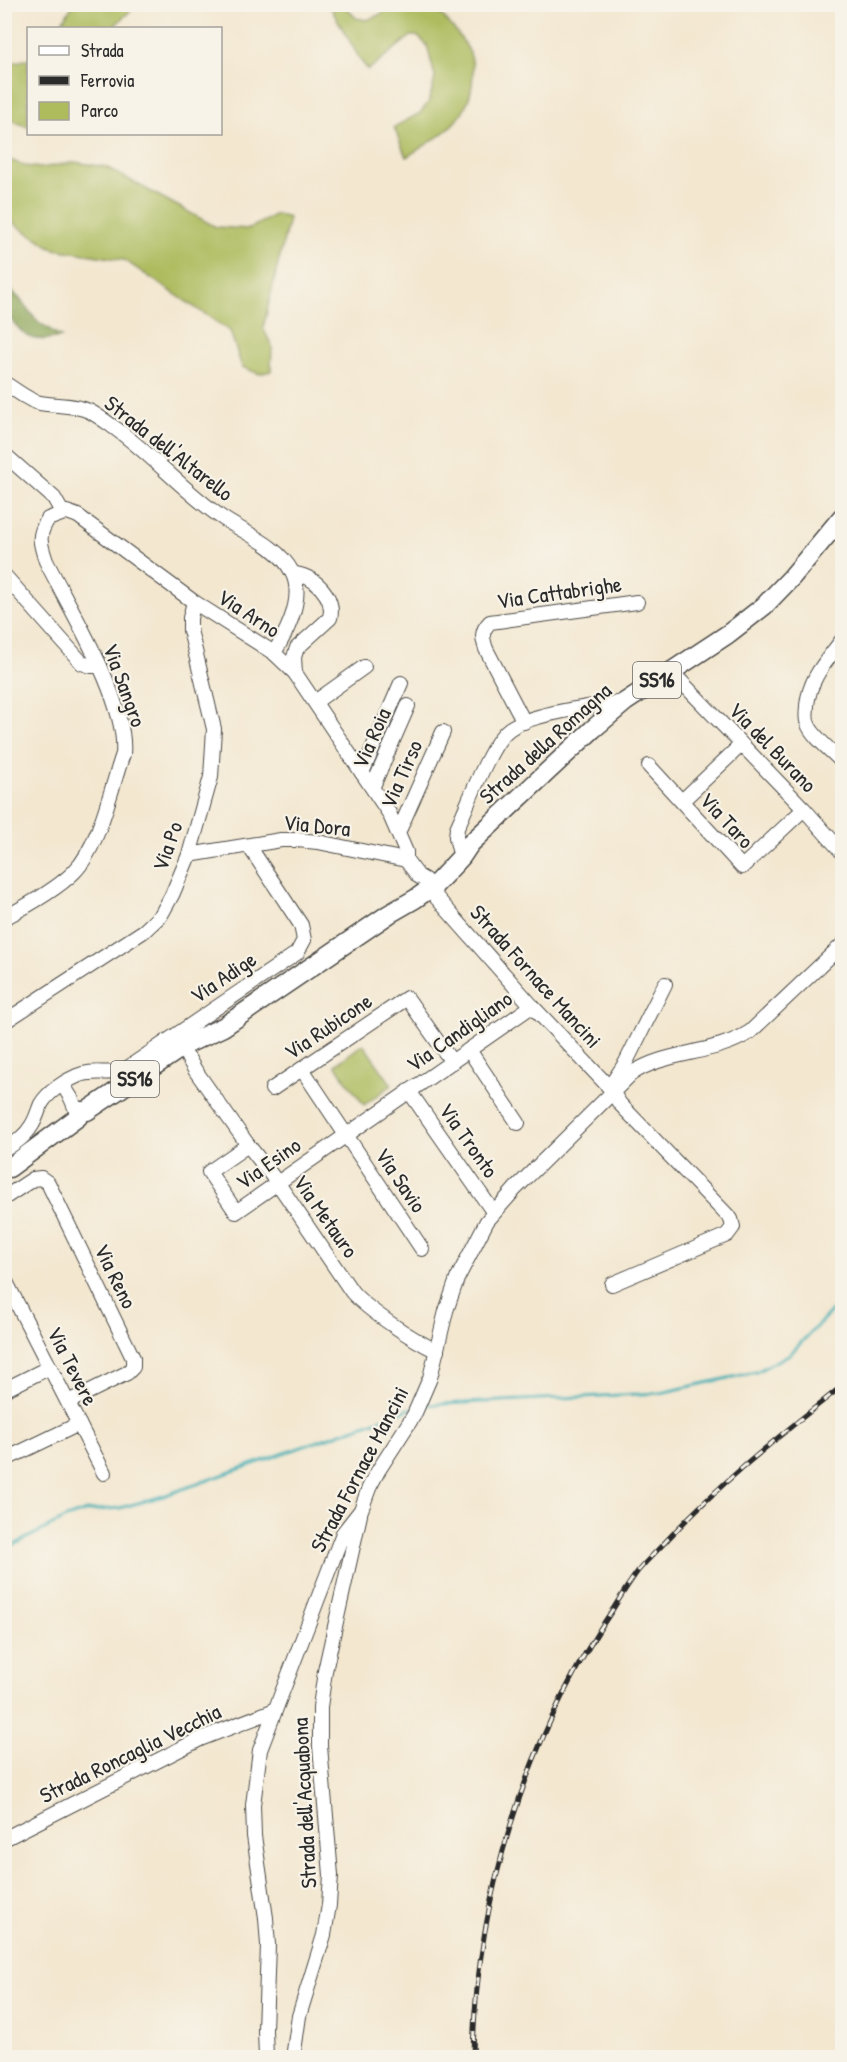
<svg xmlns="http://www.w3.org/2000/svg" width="847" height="2062" font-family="'Patrick Hand',sans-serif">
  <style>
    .green { fill: #aebc5e; stroke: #6c7444; stroke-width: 1.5 }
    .forest { fill: #8aa455; stroke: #5a6840; stroke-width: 1.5 }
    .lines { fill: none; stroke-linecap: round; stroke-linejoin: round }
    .stream { stroke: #3badb4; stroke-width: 3 }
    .minor-casing { stroke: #494744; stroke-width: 16 }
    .major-casing { stroke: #494744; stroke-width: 21 }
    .minor { stroke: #fff; stroke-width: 14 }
    .major { stroke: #fff; stroke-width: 18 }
    .rail-casing { stroke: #2b2b2b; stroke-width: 5 }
    .rail { stroke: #f7f3e8; stroke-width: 3; stroke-dasharray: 9; stroke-linecap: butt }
    .labels { text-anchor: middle; stroke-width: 4.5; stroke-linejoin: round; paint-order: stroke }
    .shield { fill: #f7f3e8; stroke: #686764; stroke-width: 1.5 }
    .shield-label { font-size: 21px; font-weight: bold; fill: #2b2b2b }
    .street-label { font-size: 22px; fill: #2b2b2b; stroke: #f7f3e8 }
  </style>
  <rect width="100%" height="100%" fill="#f7f3e8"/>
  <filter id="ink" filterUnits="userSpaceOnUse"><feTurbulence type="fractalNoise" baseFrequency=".0167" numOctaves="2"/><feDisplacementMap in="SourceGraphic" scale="12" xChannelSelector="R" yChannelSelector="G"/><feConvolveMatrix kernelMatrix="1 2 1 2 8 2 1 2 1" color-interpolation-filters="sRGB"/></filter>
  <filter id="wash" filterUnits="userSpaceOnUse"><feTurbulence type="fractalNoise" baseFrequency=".008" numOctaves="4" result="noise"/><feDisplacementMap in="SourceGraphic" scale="24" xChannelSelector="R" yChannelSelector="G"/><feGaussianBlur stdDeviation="1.35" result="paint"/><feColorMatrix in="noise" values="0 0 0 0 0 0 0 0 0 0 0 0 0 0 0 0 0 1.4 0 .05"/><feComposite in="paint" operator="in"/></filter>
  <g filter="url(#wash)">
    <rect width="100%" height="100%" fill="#f3e7d0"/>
    <g class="green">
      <path d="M73,5V4L137,5L112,28H58Z"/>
      <path d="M329,5H344L356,18L367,20L381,14L392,5H434C445,21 462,35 470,53C474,64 473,75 472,85C467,123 436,139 406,157L394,127L420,113L428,103L433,87L435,77L427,45L417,36H411L368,70L361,61Z"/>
      <path d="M28,59V127L4,117L5,65Z"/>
      <path d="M5,158L25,166L41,168L75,162L106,167L216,227L249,229L276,214L289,218L263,328L272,346L271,371L259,374L242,367L230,331L124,260L54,249L17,226L5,216Z"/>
      <path d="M363,1044L392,1085L364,1105L335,1065Z"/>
    </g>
    <path class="forest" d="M5,285L19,298L37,321L61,337C27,344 27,337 5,313Z"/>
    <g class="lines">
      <g class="stream">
        <path d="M424,1405L660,1393L756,1372L790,1354L842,1300"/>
        <path d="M4,1550L66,1518L87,1511L120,1508L163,1496L412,1408"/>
      </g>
    </g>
  </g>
  <g filter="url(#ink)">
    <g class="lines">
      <defs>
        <g id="minor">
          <path d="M4,383C15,389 28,401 40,403C56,406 74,404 89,411C97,415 105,421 112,426C151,453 182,490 221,517C244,533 278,545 292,572C305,597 287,632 274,653"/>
          <path d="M4,454L54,498L62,512"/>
          <path d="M293,574C313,574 336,597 330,618L297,648L294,657L295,673"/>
          <path d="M4,575L82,663L91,666H100"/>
          <path d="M842,640C826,662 810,677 807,705C807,711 805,718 808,724C812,736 833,752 842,762"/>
          <path d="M671,671L804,809L842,852"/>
          <path d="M315,702L364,667"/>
          <path d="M524,722L486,649C482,637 481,631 490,622L637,602"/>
          <path d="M649,766L742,867L804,809"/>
          <path d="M362,773L401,683"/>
          <path d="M373,786L408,706"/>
          <path d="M682,801L741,745"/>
          <path d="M398,833L443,732"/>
          <path d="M459,850L456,837L457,828C468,805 490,744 508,730C527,714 599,705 625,702"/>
          <path d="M189,855L281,840H297L318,842L406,860"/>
          <path d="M431,887L436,897L532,1006L609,1087L620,1104L731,1219L733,1227L727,1235L612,1284"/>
          <path d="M4,918C25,907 58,888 74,872C99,847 111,788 123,754C128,702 70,609 46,561C40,543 37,536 48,519L67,512L78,516L194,602L274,653L295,673L389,813L406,852V860L418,876L425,880"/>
          <path d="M4,1022L144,931L161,915L172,895L189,855L211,777L214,729L190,630V618L194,602"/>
          <path d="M469,1050L518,1123"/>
          <path d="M188,1058L195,1070L248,1145L277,1182L352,1292C369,1311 413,1340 437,1351"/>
          <path d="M302,1069L422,1249"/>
          <path d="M63,1085L71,1098L78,1115"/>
          <path d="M611,1085L626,1062L665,984"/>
          <path d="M272,1089L407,998L452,1062"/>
          <path d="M409,1091L494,1213"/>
          <path d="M248,1145L209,1172L236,1212L532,1006"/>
          <path d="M4,1150C15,1143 25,1137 32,1125C36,1119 38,1111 41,1104C48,1092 65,1081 77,1076C91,1069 108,1075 123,1071L297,953L304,940L301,925L249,846"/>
          <path d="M4,1198L33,1179L41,1178L48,1183L133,1358V1367L127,1373L68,1402"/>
          <path d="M4,1278L104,1473"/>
          <path d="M4,1390L50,1367"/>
          <path d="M4,1460L79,1424"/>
          <path d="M4,1839L200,1739L275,1710"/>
          <path d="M266,2058L265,2030L268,1945L266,1918L254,1836L253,1805L260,1750L343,1533L361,1510L369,1488L378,1471L414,1415L430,1378L446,1311L457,1279L487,1221L515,1189L631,1074C666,1050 712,1056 750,1032L842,945"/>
          <path d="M293,2058L299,2016L324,1935L329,1905L331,1875L320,1746V1707L325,1671L360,1515"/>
        </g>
        <path id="major" d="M9,1168L78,1117L81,1111H87L187,1044L223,1027L389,914L415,899L435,885L462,856L470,844L593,729L625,702L728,634L764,606L791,578L842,517"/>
      </defs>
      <use href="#minor" class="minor-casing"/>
      <use href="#major" class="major-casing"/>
      <use href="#minor" class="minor"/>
      <use href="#major" class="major"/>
      <defs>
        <path id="rail" d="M473,2058C475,1902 526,1738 613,1609C621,1596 629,1583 638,1571C647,1560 659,1549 669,1538C722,1481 782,1434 842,1386"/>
      </defs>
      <use href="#rail" class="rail-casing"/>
      <use href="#rail" class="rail"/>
    </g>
  </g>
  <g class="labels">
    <g class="shield">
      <rect x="633" y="662" width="48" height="36" rx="4.5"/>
      <rect x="111" y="1061" width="48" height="36" rx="4.5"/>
    </g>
    <g class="shield-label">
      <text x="657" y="687">SS16</text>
      <text x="135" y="1086">SS16</text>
    </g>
    <g class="street-label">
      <text transform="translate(169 448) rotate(38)" y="8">Strada dell'Altarello</text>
      <text transform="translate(559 592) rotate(-8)" y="8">Via Cattabrighe</text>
      <text transform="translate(249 613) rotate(33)" y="8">Via Arno</text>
      <text transform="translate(125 685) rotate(70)" y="8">Via Sangro</text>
      <text transform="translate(371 738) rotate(-66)" y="8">Via Roia</text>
      <text transform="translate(545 743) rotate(-42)" y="8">Strada della Romagna</text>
      <text transform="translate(773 747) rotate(46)" y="8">Via del Burano</text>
      <text transform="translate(401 774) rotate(-66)" y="8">Via Tirso</text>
      <text transform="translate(727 820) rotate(47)" y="8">Via Taro</text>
      <text transform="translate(317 825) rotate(6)" y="8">Via Dora</text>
      <text transform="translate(167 846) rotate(-71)" y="8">Via Po</text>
      <text transform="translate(536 976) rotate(48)" y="8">Strada Fornace Mancini</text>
      <text transform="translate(223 977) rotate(-34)" y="8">Via Adige</text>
      <text transform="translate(328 1026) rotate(-34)" y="8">Via Rubicone</text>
      <text transform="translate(459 1031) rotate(-35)" y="8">Via Candigliano</text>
      <text transform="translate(469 1140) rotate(55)" y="8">Via Tronto</text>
      <text transform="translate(268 1163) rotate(-35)" y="8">Via Esino</text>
      <text transform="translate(401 1180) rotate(56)" y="8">Via Savio</text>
      <text transform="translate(326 1216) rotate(55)" y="8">Via Metauro</text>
      <text transform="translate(116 1276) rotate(64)" y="8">Via Reno</text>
      <text transform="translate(73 1366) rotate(63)" y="8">Via Tevere</text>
      <text transform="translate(359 1469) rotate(-62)" y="8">Strada Fornace Mancini</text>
      <text transform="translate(130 1753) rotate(-26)" y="8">Strada Roncaglia Vecchia</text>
      <text transform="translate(304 1803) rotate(-93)" y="8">Strada dell'Acquabona</text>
    </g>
  </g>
  <rect width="847" height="2062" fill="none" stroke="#f7f3e8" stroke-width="24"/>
  <rect x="27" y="27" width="195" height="108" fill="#f7f3e8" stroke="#a5a39c" stroke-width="1.5"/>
  <rect x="39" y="46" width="30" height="9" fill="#ffffff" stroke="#a5a39c" stroke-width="1.5"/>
  <text x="81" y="57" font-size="18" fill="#2b2b2b">Strada</text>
  <rect x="39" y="76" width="30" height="9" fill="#2b2b2b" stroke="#a5a39c" stroke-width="1.5"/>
  <text x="81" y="87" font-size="18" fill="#2b2b2b">Ferrovia</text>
  <rect x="39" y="102" width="30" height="18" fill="#aebc5e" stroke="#a5a39c" stroke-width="1.5"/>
  <text x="81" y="117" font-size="18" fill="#2b2b2b">Parco</text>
</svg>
